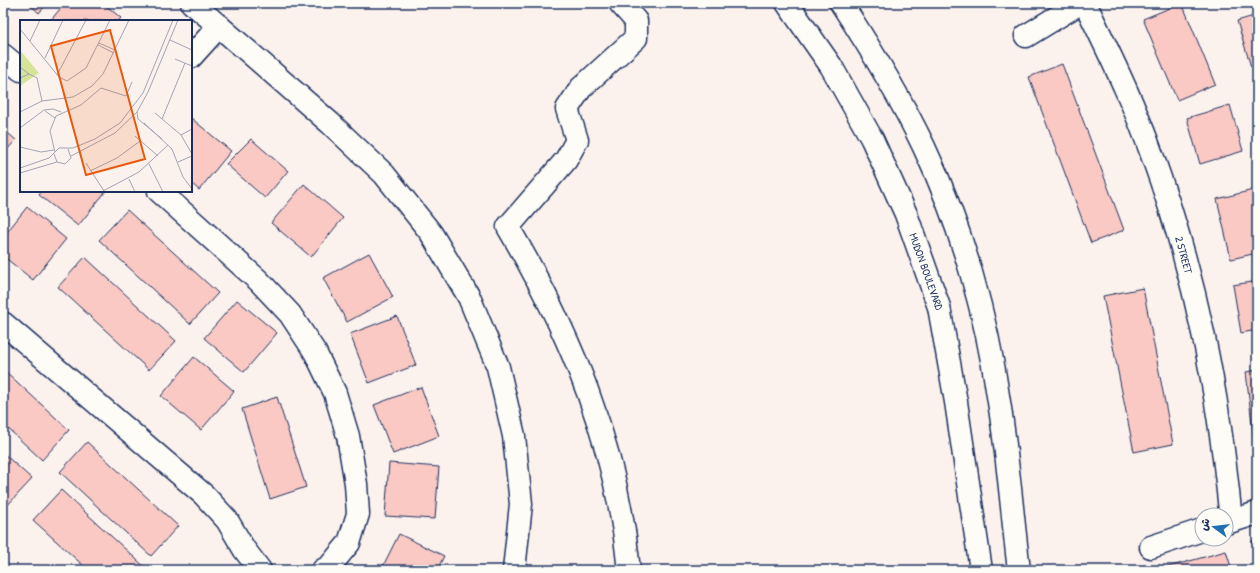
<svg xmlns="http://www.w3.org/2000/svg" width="1260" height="573" font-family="'Patrick Hand','Playpen Sans Arabic',sans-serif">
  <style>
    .building { fill: #fac9c4; stroke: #1b2f5e }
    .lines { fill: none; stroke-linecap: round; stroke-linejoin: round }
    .minor-casing { stroke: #1b2f5e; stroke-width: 25 }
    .minor { stroke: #fdfcf7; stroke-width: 22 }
    .labels { text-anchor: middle; stroke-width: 4; stroke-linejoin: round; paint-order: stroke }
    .street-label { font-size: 11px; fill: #1b2f5e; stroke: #fdfcf7 }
    .inset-road { fill: none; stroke: #a2a4b4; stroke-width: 1 }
    .view { fill: #e8590c; fill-opacity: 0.15; stroke: #e8590c; stroke-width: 2 }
    .inset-edge { fill: none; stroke: #1b2f5e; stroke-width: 2 }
  </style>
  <rect width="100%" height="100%" fill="#fcf2ed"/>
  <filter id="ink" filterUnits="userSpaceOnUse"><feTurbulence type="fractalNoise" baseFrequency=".025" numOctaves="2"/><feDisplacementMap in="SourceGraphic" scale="8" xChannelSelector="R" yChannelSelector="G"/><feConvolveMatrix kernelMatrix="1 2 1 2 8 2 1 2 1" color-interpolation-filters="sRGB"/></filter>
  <g filter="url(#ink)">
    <g class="building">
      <path d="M28,3H48L39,13Z"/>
      <path d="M65,3H103L121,18L118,21H50Z"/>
      <path d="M1182,3L1215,84L1177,100L1143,19Z"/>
      <path d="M1257,15V65L1251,67L1237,21Z"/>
      <path d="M1062,64L1124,230L1091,243L1029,77Z"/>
      <path d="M1230,105L1243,151L1200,164L1187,118Z"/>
      <path d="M191,118L231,151L199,190L191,183Z"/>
      <path d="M3,129L16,140L3,154Z"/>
      <path d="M251,139L288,171L265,198L226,164Z"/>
      <path d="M304,184L343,218L311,257L271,223Z"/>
      <path d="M1257,189V253L1231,259L1217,199Z"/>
      <path d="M42,191H106L78,226L39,195Z"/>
      <path d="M27,207L66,239L33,280L3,256V237Z"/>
      <path d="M127,210L218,293L190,324L99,240Z"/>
      <path d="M369,253L393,297L347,322L323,278Z"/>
      <path d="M85,257L176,341L149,370L58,287Z"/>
      <path d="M1257,281V330L1241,333L1233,285Z"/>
      <path d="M1143,288L1173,444L1134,452L1103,296Z"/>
      <path d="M237,300L277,333L244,372L204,338Z"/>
      <path d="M397,316L416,365L369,383L350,334Z"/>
      <path d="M194,357L234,391L201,430L161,396Z"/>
      <path d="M3,369L69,430L42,460L3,424Z"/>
      <path d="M1257,370V459H1256L1246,372Z"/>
      <path d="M421,387L439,436L393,454L374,405Z"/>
      <path d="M277,397L306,487L270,499L242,409Z"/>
      <path d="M87,442L178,526L151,556L60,472Z"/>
      <path d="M3,453L32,479L4,509L3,508Z"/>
      <path d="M389,463L439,467L435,519L385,516Z"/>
      <path d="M61,490L148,570H88L33,520Z"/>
      <path d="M399,534L444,556L437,570H381Z"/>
      <path d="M1257,540V557L1252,541Z"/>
      <path d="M1226,551L1232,570H1157Z"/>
    </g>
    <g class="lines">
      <defs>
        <g id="minor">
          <path d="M192,3L219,26L330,123L384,174L431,233L469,297L498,367L514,436L521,504L514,570"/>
          <path d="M620,3L636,21V38L581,88L567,109L577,140L566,160L508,227C571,334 617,445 629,570"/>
          <path id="s1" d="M787,3L831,66L872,139L906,214L939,307L956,402L981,570"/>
          <path d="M841,3C871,49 900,97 924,147C961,225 987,317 999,402C1008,457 1012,514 1019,570"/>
          <path id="s2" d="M1085,3C1109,53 1134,103 1152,155C1196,276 1219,393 1231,521"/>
          <path d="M1026,36L1080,3"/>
          <path d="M3,55L21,70"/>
          <path d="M191,57L219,26"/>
          <path d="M159,191L259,281L290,314L315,352L335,393L348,436L356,484L358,514L349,543L330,566L323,570"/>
          <path d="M3,323L204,495L227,520L244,549L260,570"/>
          <path d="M1226,523L1257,513"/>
          <path d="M1151,547L1202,530"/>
        </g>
      </defs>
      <use href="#minor" class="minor-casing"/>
      <use href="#minor" class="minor"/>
    </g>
  </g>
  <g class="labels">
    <g class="street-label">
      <text dy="4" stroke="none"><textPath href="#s2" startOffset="271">2 STREET</textPath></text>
      <text dy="4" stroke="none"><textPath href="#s1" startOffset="304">MUDON BOULEVARD</textPath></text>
    </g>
  </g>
  <g transform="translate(20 20)">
    <rect width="172" height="172" fill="#fcf2ed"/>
    <path d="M0,30L19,53L0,66Z" fill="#d7e396"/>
    <path class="inset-road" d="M0,9L39,57L47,61L66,48L90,0M150,20L172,30M10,21L20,0M79,23L95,30M78,25L94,33M25,38L43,0M155,39L172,46M0,47L9,54L0,58M9,54L17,58L22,81M37,55L66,0M25,91L35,98M0,92L22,81L53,77L72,66L83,54L109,0M117,92L118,99L142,119M135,93L161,115L172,134M142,99L165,43M124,103L152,129L163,157L172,169M0,108L24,90L33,89L41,92M161,115L172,109M115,116L138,136M0,127L21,132L34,130M35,132L30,111L36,96L61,85L81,68L106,76L112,62M34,134L37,142L45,144L51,138L48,129M51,136L95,113L117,92L128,72L158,0M158,142L172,136M66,143L84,171M129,144L143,172M0,148L29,138L39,128H53L75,119L100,103L123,73L153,0M70,151L97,138L120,121M0,153L37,142M109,159L115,172M83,171L119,152L148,125"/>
    <path class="view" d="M90,10L125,139L66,155L31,26Z"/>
    <rect width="172" height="172" class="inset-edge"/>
  </g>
  <rect width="1260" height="573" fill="none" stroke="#fdfcf7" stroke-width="16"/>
  <rect x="8" y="8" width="1244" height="557" fill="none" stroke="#1b2f5e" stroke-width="1.5" filter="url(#ink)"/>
  <g transform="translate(1214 527) rotate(285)"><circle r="19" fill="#fdfcf7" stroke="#a3aaba"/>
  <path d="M0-3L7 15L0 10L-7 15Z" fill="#1f6fb2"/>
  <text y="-6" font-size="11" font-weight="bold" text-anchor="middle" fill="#1b2f5e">ش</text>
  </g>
</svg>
